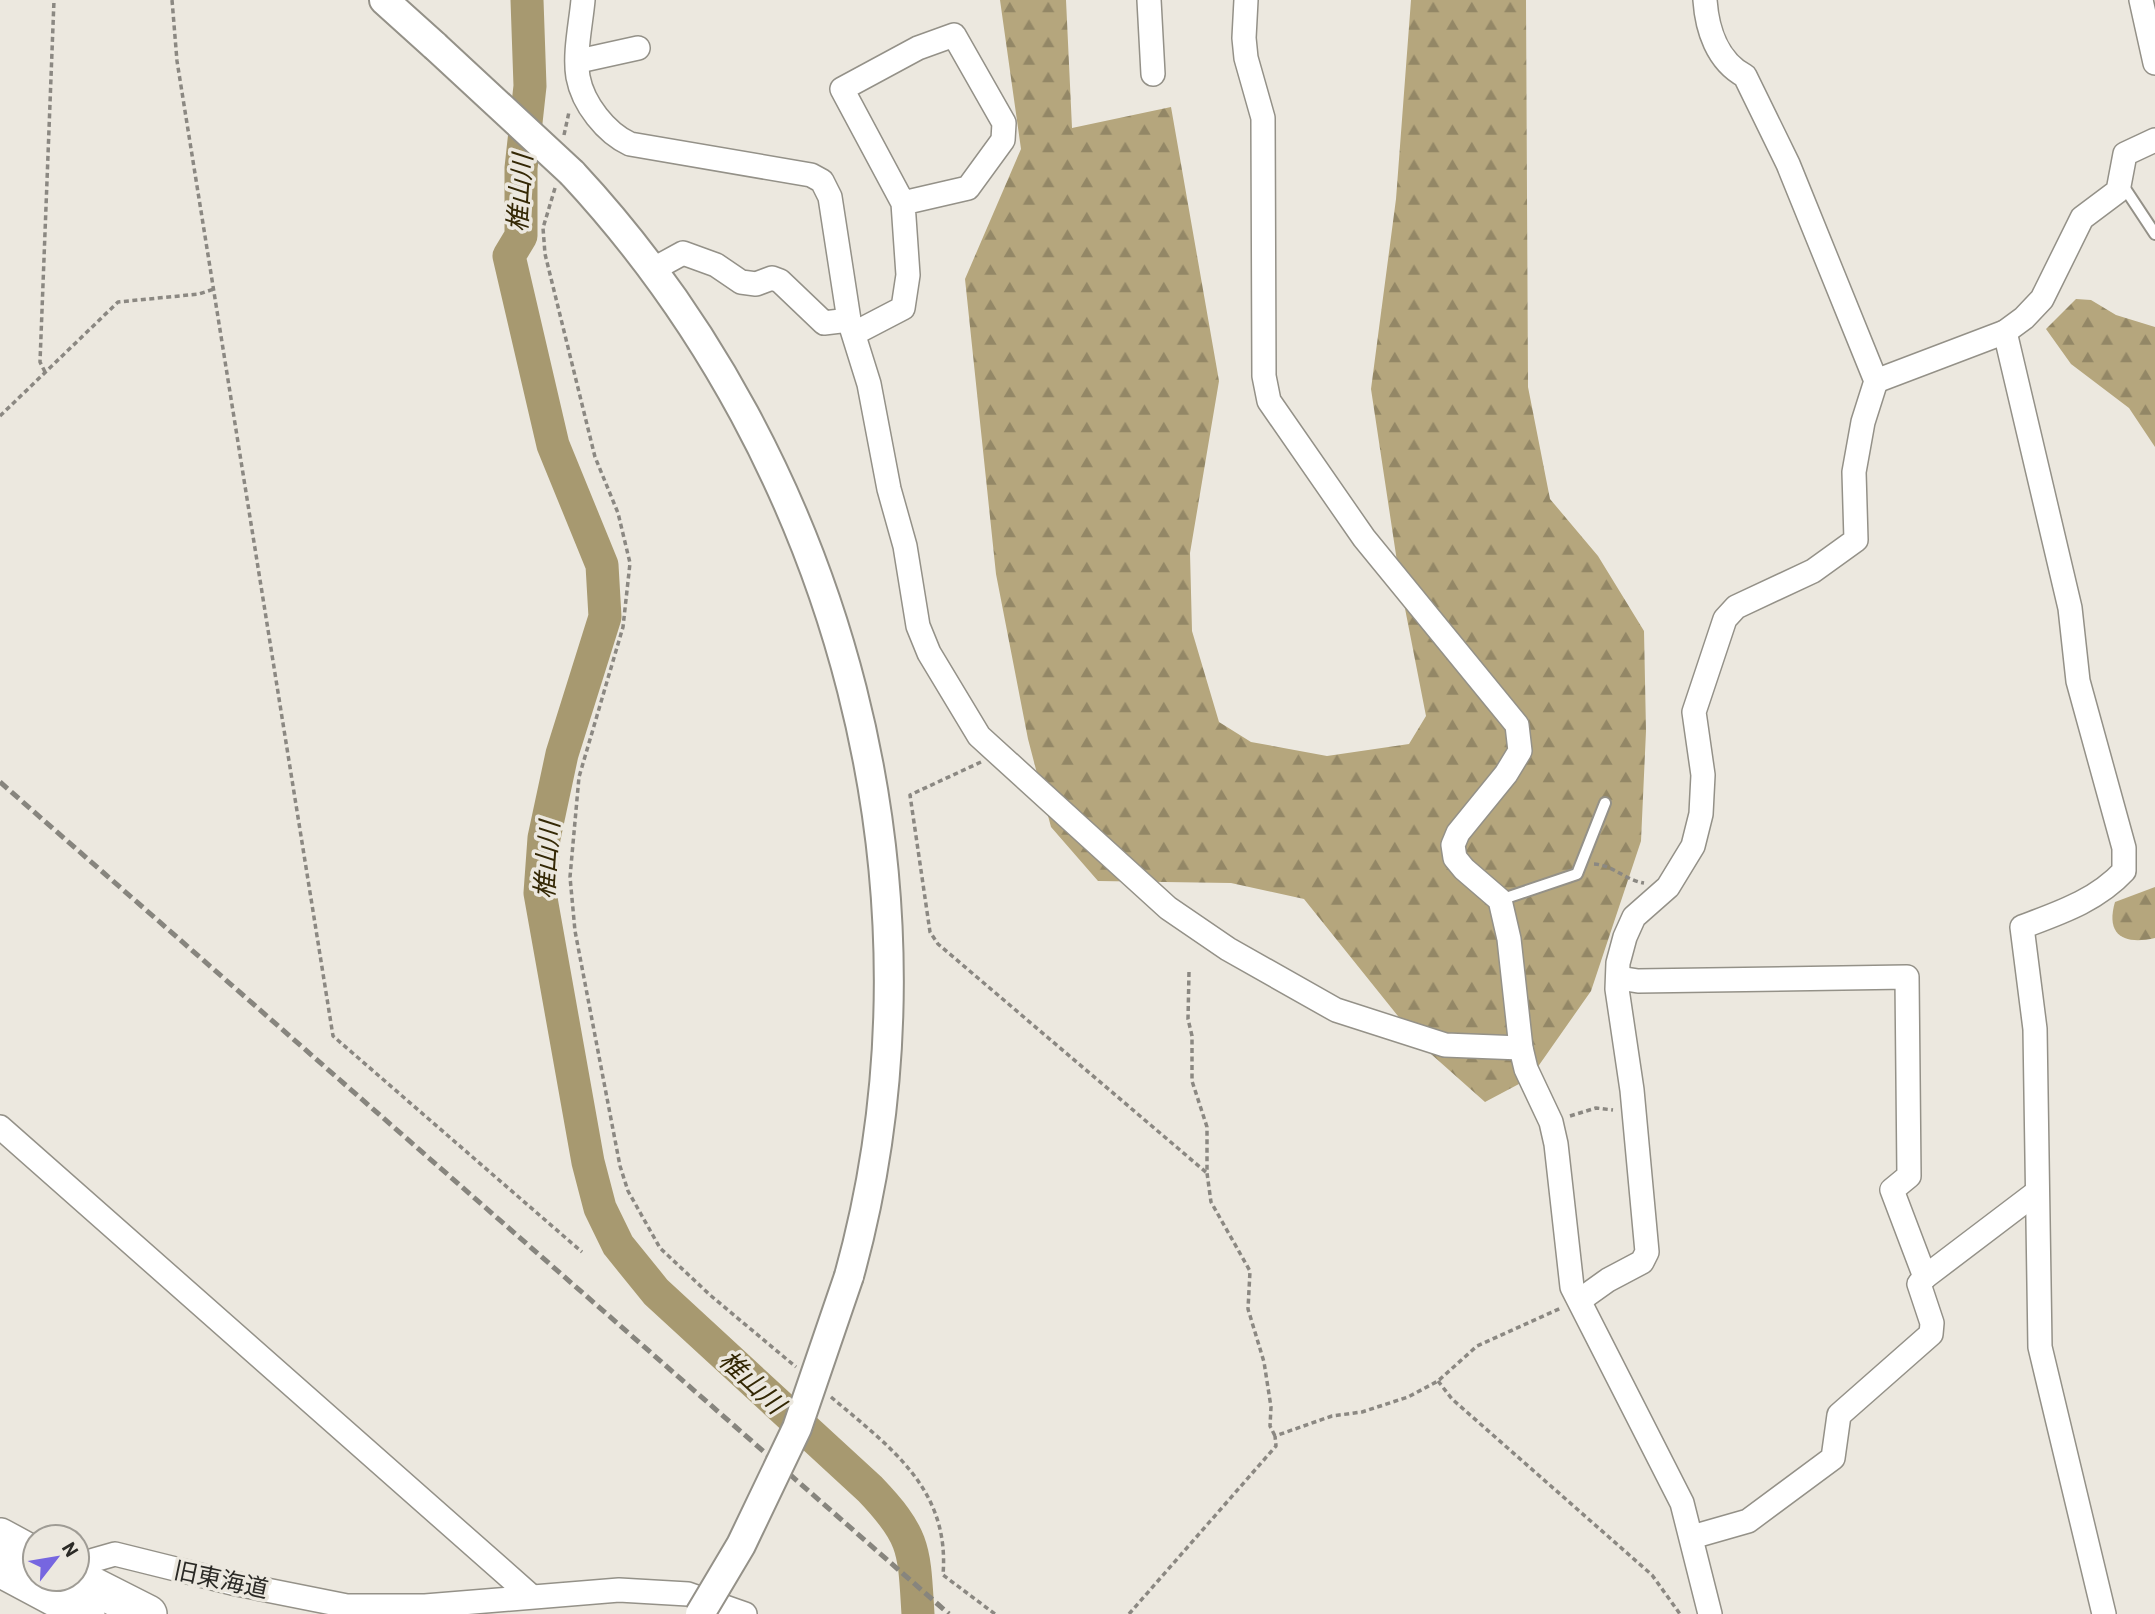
<svg xmlns="http://www.w3.org/2000/svg" width="2155" height="1614" font-family="Barlow,'Noto Sans JP',sans-serif">
  <style>
    .forest { fill: url(#forest-firs) }
    .lines { fill: none; stroke-linecap: round; stroke-linejoin: round }
    .river { stroke: #a79970; stroke-width: 33 }
    .service-casing { stroke: #949188; stroke-width: 14 }
    .minor-casing { stroke: #949188; stroke-width: 26 }
    .tertiary-casing { stroke: #949188; stroke-width: 32 }
    .trunk-casing { stroke: #949188; stroke-width: 40 }
    .path { stroke: #8b8882; stroke-width: 3.5; stroke-dasharray: 5 3.5; stroke-linecap: butt }
    .service { stroke: #fff; stroke-width: 10 }
    .minor { stroke: #fff; stroke-width: 23 }
    .tertiary { stroke: #fff; stroke-width: 28 }
    .trunk { stroke: #fff; stroke-width: 37 }
    .rail { stroke: #87857e; stroke-width: 5; stroke-dasharray: 10 5; stroke-linecap: butt }
    .tertiary-bridge-casing { stroke: #949188; stroke-width: 32; stroke-linecap: butt }
    .tertiary-bridge { stroke: #fff; stroke-width: 28 }
    .labels { text-anchor: middle; stroke-width: 7; stroke-linejoin: round; paint-order: stroke }
    .street-label { font-size: 24px; fill: #2b2a26; stroke: #ece8df }
    .water-label { font-size: 26px; font-style: italic; fill: #342805; stroke: #ece8df }
  </style>
  <defs>
    <pattern id="forest-firs" width="22" height="20" patternUnits="userSpaceOnUse" patternTransform="scale(1.75)"><rect width="22" height="20" fill="#b5a67d"/><path d="M5 1l3.5 6h-7zM16 11l3.5 6h-7z" fill="#938766"/></pattern>
  </defs>
  <rect width="100%" height="100%" fill="#ece8df"/>
  <g class="forest">
    <path d="M1000,0H1066L1072,128L1171,107L1219,381L1190,553L1192,631L1219,722L1251,742L1327,756L1409,744L1426,716L1401,588L1371,389L1396,199L1411,0H1526L1528,387L1550,499L1598,556L1644,631L1646,731L1641,841L1591,991L1530,1078L1485,1102L1422,1046L1304,899L1231,883L1098,881L1051,827L1028,739L996,574L965,279L1021,149Z"/>
    <path d="M2076,299L2091,300L2116,315L2155,327V447L2129,408L2071,364L2046,329Z"/>
    <path d="M2155,887V938C2125,945 2105,936 2115,902Z"/>
  </g>
  <g class="lines">
    <path class="river" d="M527,0L530,86L521,168V236L509,256L553,445L602,565L605,617L562,754L544,838L540,893L588,1162L600,1208L618,1245L656,1292L870,1489C916,1537 914,1550 918,1614"/>
    <defs>
      <g id="service">
        <path d="M2122,184L2155,234"/>
        <path d="M1500,900L1577,874L1605,803"/>
      </g>
      <g id="minor">
        <path d="M583,0C581,23 574,54 578,77C583,104 606,133 630,144L811,175L822,181L830,197L849,320L869,384L889,489L905,546L918,626L929,653L979,736L1168,908L1228,949L1336,1010L1445,1045L1521,1048"/>
        <path d="M1149,0L1153,74"/>
        <path d="M1246,0L1244,38L1246,58L1263,118L1264,376L1269,401L1364,538L1517,725L1520,751L1506,774L1458,833L1453,845L1455,858L1464,869L1500,900L1509,939L1521,1048L1526,1069L1551,1122L1556,1144L1572,1287L1682,1503L1710,1614"/>
        <path d="M2141,0L2155,63"/>
        <path d="M579,61L638,48"/>
        <path d="M652,270L683,253L716,265L741,282L756,284L772,278L780,281L824,323L849,320"/>
        <path d="M2005,332L2070,608L2078,681L2124,848V871C2096,901 2059,913 2022,927L2035,1029L2040,1347L2104,1614"/>
        <path d="M855,333L903,308L908,275L903,203L842,89L918,48L954,35L1004,123L1003,140L968,188L903,203"/>
        <path d="M1876,381L2005,332L2024,318L2042,299L2082,218L2118,191L2125,154L2155,140"/>
        <path d="M1619,978L1638,981L1907,977L1909,1176L1892,1190L1925,1277"/>
        <path d="M0,1127L531,1596"/>
        <path d="M1580,1300L1608,1280L1642,1262L1647,1252L1632,1090L1617,989L1618,963L1625,937L1634,917L1668,887L1693,846L1701,814L1703,775L1694,712L1725,619L1736,607L1813,571L1856,540L1854,472L1863,422L1876,381L1788,164L1745,76C1717,61 1707,29 1705,0"/>
        <path d="M1692,1537L1748,1521L1833,1458L1839,1415L1931,1334L1932,1323L1919,1284L1925,1277L2037,1192"/>
        <path d="M77,1574L94,1560L115,1554L232,1583L347,1606H425L619,1590L688,1594L745,1614"/>
      </g>
      <g id="tertiary">
        <path d="M384,0L435,46"/>
        <path d="M572,173C842,463 956,892 849,1276"/>
      </g>
      <g id="trunk">
        <path d="M0,1537L35,1556"/>
        <path d="M0,1568L86,1614"/>
        <path d="M77,1578L148,1614"/>
      </g>
    </defs>
    <use href="#service" class="service-casing"/>
    <use href="#minor" class="minor-casing"/>
    <use href="#tertiary" class="tertiary-casing"/>
    <use href="#trunk" class="trunk-casing"/>
    <g class="path">
      <path d="M172,0L177,61L333,1036L582,1252"/>
      <path d="M564,135L569,112"/>
      <path d="M555,188L543,228L545,254L595,457L618,513L630,563L623,627L579,777L570,877L575,931L620,1166L628,1191L660,1248L710,1295L796,1367"/>
      <path d="M45,372L40,362L54,0"/>
      <path d="M0,416L118,302L199,294L214,289"/>
      <path d="M981,762L910,795L930,932L938,944L1207,1173"/>
      <path d="M1594,864C1613,865 1625,880 1644,883"/>
      <path d="M1189,972L1188,1019L1192,1036V1081L1207,1127V1173L1211,1202L1250,1271L1248,1309L1264,1362L1271,1407L1270,1426L1275,1436"/>
      <path d="M1570,1116L1596,1108L1613,1110"/>
      <path d="M1438,1381L1452,1399L1652,1575L1680,1614"/>
      <path d="M831,1397C891,1448 950,1489 943,1575L995,1614"/>
      <path d="M1129,1614L1276,1446L1275,1436L1332,1416L1362,1412L1408,1397L1438,1381L1477,1346L1561,1308"/>
    </g>
    <use href="#service" class="service"/>
    <use href="#minor" class="minor"/>
    <use href="#tertiary" class="tertiary"/>
    <use href="#trunk" class="trunk"/>
    <path class="rail" d="M0,782L949,1614"/>
    <defs>
      <g id="tertiary-bridge">
        <path d="M435,46L572,173"/>
        <path d="M700,1614L741,1545L797,1428L849,1276"/>
      </g>
    </defs>
    <use href="#tertiary-bridge" class="tertiary-bridge-casing"/>
    <use href="#tertiary-bridge" class="tertiary-bridge"/>
  </g>
  <g class="labels">
    <g class="street-label">
      <text transform="translate(221 1580) rotate(12)" y="8">旧東海道</text>
    </g>
    <g class="water-label">
      <text transform="translate(520 193) rotate(-86)" y="9">椎山川</text>
      <text transform="translate(547 860) rotate(-86)" y="9">椎山川</text>
      <text transform="translate(752 1382) rotate(43)" y="9">椎山川</text>
    </g>
  </g>
  <g transform="translate(56 1558) rotate(59)"><circle r="33" fill="#ece8df" stroke="#9f9c95" stroke-width="2"/>
  <path d="M0-5L12 26L0 18L-12 26Z" fill="#7666e0"/>
  <text y="-10" font-size="19" font-weight="bold" text-anchor="middle" fill="#2b2a26">N</text>
  </g>
</svg>
